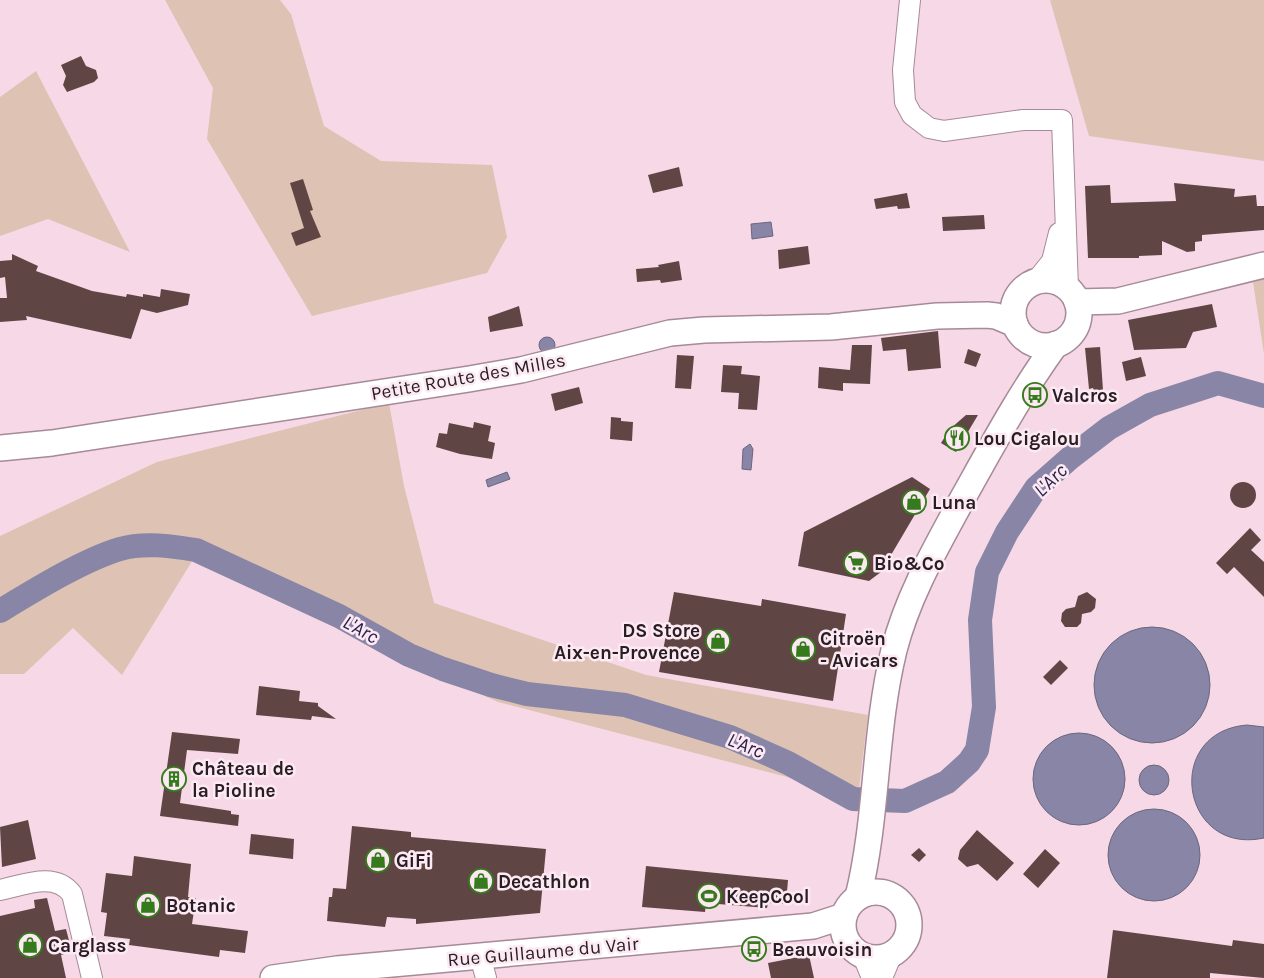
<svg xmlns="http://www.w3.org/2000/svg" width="1264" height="978" font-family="Karla,sans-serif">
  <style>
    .green { fill: #dec2b3 }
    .water { fill: #8885a6; stroke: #6b667e }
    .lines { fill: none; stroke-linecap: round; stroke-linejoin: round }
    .river { stroke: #8885a6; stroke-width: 24 }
    .building { fill: #604545 }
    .minor-casing { stroke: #a68a97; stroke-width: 22 }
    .major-casing { stroke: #a68a97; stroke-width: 28 }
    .minor { stroke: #fff; stroke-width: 20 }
    .major { stroke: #fff; stroke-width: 25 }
    .labels { text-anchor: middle; stroke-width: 5; stroke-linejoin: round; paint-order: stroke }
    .street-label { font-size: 19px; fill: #281d22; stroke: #fce9f2 }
    .poi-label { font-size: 19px; font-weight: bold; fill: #281d22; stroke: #fce9f2; text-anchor: start }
    .water-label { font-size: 20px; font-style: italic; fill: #29214d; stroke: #fce9f2 }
  </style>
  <rect width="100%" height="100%" fill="#f7d8e6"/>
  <g class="green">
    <path d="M165,0H280L291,14L324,126L381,161L492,165L507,237L487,273L312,316L207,139L213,88Z"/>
    <path d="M1050,0H1264V161L1089,136Z"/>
    <path d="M36,71L130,252L48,219L0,236V97Z"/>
    <path d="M1264,279V354L1253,282Z"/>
    <path d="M389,403L404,486L434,603L646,675L868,715L857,804L795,779L498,702L395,656L194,558L122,675L73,628L24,674H0V536L157,462Z"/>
  </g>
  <g class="water">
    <path d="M771,222L773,236L752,239L751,224Z"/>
    <circle cx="547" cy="345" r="8"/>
    <path d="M750,444L753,449L751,470L742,469L743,449Z"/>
    <path d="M507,472L510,479L488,487L486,480Z"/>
    <circle cx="1152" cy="685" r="58"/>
    <path d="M1247,725L1264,727V838C1181,856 1162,732 1247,725Z"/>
    <circle cx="1079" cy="779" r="46"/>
    <circle cx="1154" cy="780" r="15"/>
    <circle cx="1154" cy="855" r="46"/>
  </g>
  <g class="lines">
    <path class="river" d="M0,611C33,591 83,560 120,549C144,542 171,546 196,550L339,616L409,655L443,669L491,685L527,694L625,705L730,737L788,763L853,799L905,801L947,782L969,762L977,750L984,707L980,620L987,572L1007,532L1036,488L1070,458L1109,428L1150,405L1218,383L1264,396"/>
  </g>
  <g class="building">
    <path d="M81,56L86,66L96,70L98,78L94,82L67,92L63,85L66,76L61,65Z"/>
    <path d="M679,167L683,186L653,193L648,175Z"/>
    <path d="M303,179L313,210L310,211L321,237L296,246L291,233L304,228L290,183Z"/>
    <path d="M1174,183L1235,189L1234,197L1256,195L1257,206H1264V230L1202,235V241L1195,242V251L1187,252L1162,241V255L1139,256V258H1088L1085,186L1110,185L1111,203L1176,201Z"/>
    <path d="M907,193L910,208L898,209L897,206L876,209L874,199Z"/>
    <path d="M984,215L985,229L943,231L942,217Z"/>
    <path d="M808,246L810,264L779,269L778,250Z"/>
    <path d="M12,254L38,266L36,271L92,291L126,297L127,294L143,297V294L160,297L161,289L190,294L188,305L157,313L141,309L131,339L26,316L27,320L0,322V298H7L5,277L0,278V261L12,260Z"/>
    <path d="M679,261L682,280L661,283L660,280L637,282L636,269L659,267L658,265Z"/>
    <path d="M1212,304L1217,327L1193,332L1186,348L1134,350L1128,320Z"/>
    <path d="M519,306L523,326L490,332L488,317Z"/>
    <path d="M938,331L941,368L908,371L906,349L883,351L881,338Z"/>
    <path d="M852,345H872L870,384L843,383V391L818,388L819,367L850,370Z"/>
    <path d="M1100,347L1103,390L1094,391L1093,388L1089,389L1085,348Z"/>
    <path d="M968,349L981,354L976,367L964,363Z"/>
    <path d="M677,355L694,356L691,389L675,388Z"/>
    <path d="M1141,357L1146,376L1126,381L1122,362Z"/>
    <path d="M723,365L742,366L741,374L760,376L757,410L738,409L739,393L721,392Z"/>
    <path d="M579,387L583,403L555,411L551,394Z"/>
    <path d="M966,415H978L956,452L941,443L950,429Z"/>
    <path d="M611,417L621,418V421L633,422L632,441L610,439Z"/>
    <path d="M474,422L491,426L488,441L495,443L492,459L460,454L436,447L439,433L447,434L449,423L473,428Z"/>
    <path d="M912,477L930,489L881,572L869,581L798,566L804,532Z"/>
    <circle cx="1243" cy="495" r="13"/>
    <path d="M1250,528L1261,540L1251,550L1264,562V597L1234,567L1227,574L1216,563Z"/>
    <path d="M674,592L761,606L762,599L846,614L833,701L659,672Z"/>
    <path d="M1087,592L1096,599L1095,608L1091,612L1082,614L1081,623L1077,627H1065L1061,621L1062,613L1066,609L1075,607L1078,596Z"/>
    <path d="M1060,660L1068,668L1051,685L1043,677Z"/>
    <path d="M259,686L300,691L299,701L318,703V706L336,719L312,716L311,720L256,715Z"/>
    <path d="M172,732L240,739L238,754L187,750L180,803L231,811V814L239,815L238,826L160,816Z"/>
    <path d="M28,820L36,859L2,867L0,827Z"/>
    <path d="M352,826L411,832V837L546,849L540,913L416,924V919L387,917L385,927L327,921L329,897H332L333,888L346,889Z"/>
    <path d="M977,830L1014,863L997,881L978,864L967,867L958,859L960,850Z"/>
    <path d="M251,834L294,839L293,859L249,854Z"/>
    <path d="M919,848L926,855L919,862L911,855Z"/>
    <path d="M1045,849L1060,863L1038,888L1023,874Z"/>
    <path d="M134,856L191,864L188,897L196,898L192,924L248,931L245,953L220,950L219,957L129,945L130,939L104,936L107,913L101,912L106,873L132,876Z"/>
    <path d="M646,866L788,880L786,904L768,903L767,908L706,903L705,912L642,907Z"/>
    <path d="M47,898L55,931L66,929L72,952L61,955L66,978H0V916L35,908L34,900Z"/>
    <path d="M1113,930L1232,946L1233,940L1264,944V978L1210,973V978H1107Z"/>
    <path d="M809,955L814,978H771L768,963Z"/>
  </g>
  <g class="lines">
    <defs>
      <g id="minor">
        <path d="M910,0L903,70L905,102L912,115L929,128L944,131L1023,120H1062L1068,288"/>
        <path d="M1036,281L1052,261L1059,233"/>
        <path d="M0,890C24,885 55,871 72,894L92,978"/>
        <path d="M480,956L486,978"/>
        <path d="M863,956L872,978"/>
        <path d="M882,978L892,954"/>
      </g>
      <g id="major">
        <circle cx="1046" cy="313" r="33"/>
        <path d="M1077,302L1118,301L1264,265"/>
        <path d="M0,448L52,443L469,379L521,370L670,333L704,330L831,327L937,316L987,315L996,316L1015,324"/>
        <circle cx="876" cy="925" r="33"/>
        <path d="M858,897C878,816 874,731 894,650C908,595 937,546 964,496C993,444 1021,392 1056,344"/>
        <path d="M273,978L337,969L813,926L844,916"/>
      </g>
    </defs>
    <use href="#minor" class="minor-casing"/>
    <use href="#major" class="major-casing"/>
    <use href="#minor" class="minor"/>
    <use href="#major" class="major"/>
  </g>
  <defs>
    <symbol id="bus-ring" viewBox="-11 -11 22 22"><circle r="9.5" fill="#fce9f2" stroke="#357b1d" stroke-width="1.5"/><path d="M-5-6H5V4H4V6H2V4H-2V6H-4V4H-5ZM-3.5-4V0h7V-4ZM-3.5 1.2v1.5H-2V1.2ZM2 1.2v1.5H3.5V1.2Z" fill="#357b1d"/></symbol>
    <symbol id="restaurant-ring" viewBox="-11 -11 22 22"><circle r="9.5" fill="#fce9f2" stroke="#357b1d" stroke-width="1.5"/><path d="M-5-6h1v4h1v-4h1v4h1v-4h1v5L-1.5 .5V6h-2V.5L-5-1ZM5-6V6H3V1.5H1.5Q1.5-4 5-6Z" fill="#357b1d"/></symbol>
    <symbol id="shop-ring" viewBox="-11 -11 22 22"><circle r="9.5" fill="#fce9f2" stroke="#357b1d" stroke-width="1.5"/><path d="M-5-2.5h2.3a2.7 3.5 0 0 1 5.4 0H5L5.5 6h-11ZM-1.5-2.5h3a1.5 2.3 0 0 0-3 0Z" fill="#357b1d"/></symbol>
    <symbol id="supermarket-ring" viewBox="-11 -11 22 22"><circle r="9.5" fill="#fce9f2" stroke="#357b1d" stroke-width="1.5"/><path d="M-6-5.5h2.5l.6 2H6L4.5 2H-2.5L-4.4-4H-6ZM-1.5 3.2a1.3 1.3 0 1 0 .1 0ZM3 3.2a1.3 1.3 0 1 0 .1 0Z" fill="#357b1d"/></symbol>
    <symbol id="building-ring" viewBox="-11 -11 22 22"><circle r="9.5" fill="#fce9f2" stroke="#357b1d" stroke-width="1.5"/><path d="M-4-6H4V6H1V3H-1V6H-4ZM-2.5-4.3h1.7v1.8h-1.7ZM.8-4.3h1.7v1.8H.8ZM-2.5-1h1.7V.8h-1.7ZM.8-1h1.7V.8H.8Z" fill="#357b1d"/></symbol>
    <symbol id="stadium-ring" viewBox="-11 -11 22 22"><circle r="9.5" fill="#fce9f2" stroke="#357b1d" stroke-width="1.5"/><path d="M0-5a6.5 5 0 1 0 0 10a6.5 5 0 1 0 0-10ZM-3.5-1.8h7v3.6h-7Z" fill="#357b1d"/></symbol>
  </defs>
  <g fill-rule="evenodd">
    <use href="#bus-ring" x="1021" y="381" width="28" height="28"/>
    <use href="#restaurant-ring" x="943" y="424" width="28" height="28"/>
    <use href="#shop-ring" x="900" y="488" width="28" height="28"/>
    <use href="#supermarket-ring" x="842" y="549" width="28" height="28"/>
    <use href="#shop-ring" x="704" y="627" width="28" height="28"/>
    <use href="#shop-ring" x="789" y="635" width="28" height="28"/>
    <use href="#building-ring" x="160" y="765" width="28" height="28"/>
    <use href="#shop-ring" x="364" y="846" width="28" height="28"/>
    <use href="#shop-ring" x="467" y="867" width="28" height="28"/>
    <use href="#stadium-ring" x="695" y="882" width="28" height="28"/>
    <use href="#shop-ring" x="134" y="891" width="28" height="28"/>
    <use href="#shop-ring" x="16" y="931" width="28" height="28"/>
    <use href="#bus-ring" x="740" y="935" width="28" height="28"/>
  </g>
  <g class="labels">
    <g class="street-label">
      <text transform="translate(468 376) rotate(-10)" y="7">Petite Route des Milles</text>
      <text transform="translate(543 951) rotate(-5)" y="7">Rue Guillaume du Vair</text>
    </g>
    <g class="poi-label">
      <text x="1052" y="402">Valcros</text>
      <text x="974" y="445">Lou Cigalou</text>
      <text x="932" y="509">Luna</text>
      <text x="874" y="570">Bio&amp;Co</text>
      <text x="700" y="637" text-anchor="end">DS Store<tspan x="700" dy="22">Aix-en-Provence</tspan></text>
      <text x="820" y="645">Citroën<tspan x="820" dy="22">- Avicars</tspan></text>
      <text x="192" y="775">Château de<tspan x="192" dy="22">la Pioline</tspan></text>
      <text x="396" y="867">GiFi</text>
      <text x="498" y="888">Decathlon</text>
      <text x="726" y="903">KeepCool</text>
      <text x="166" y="912">Botanic</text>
      <text x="48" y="952">Carglass</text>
      <text x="772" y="956">Beauvoisin</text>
    </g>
    <g class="water-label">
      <text transform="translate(1050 480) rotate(-44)" y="7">L'Arc</text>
      <text transform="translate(361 629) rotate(29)" y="7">L'Arc</text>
      <text transform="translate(746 745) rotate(22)" y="7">L'Arc</text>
    </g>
  </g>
</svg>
